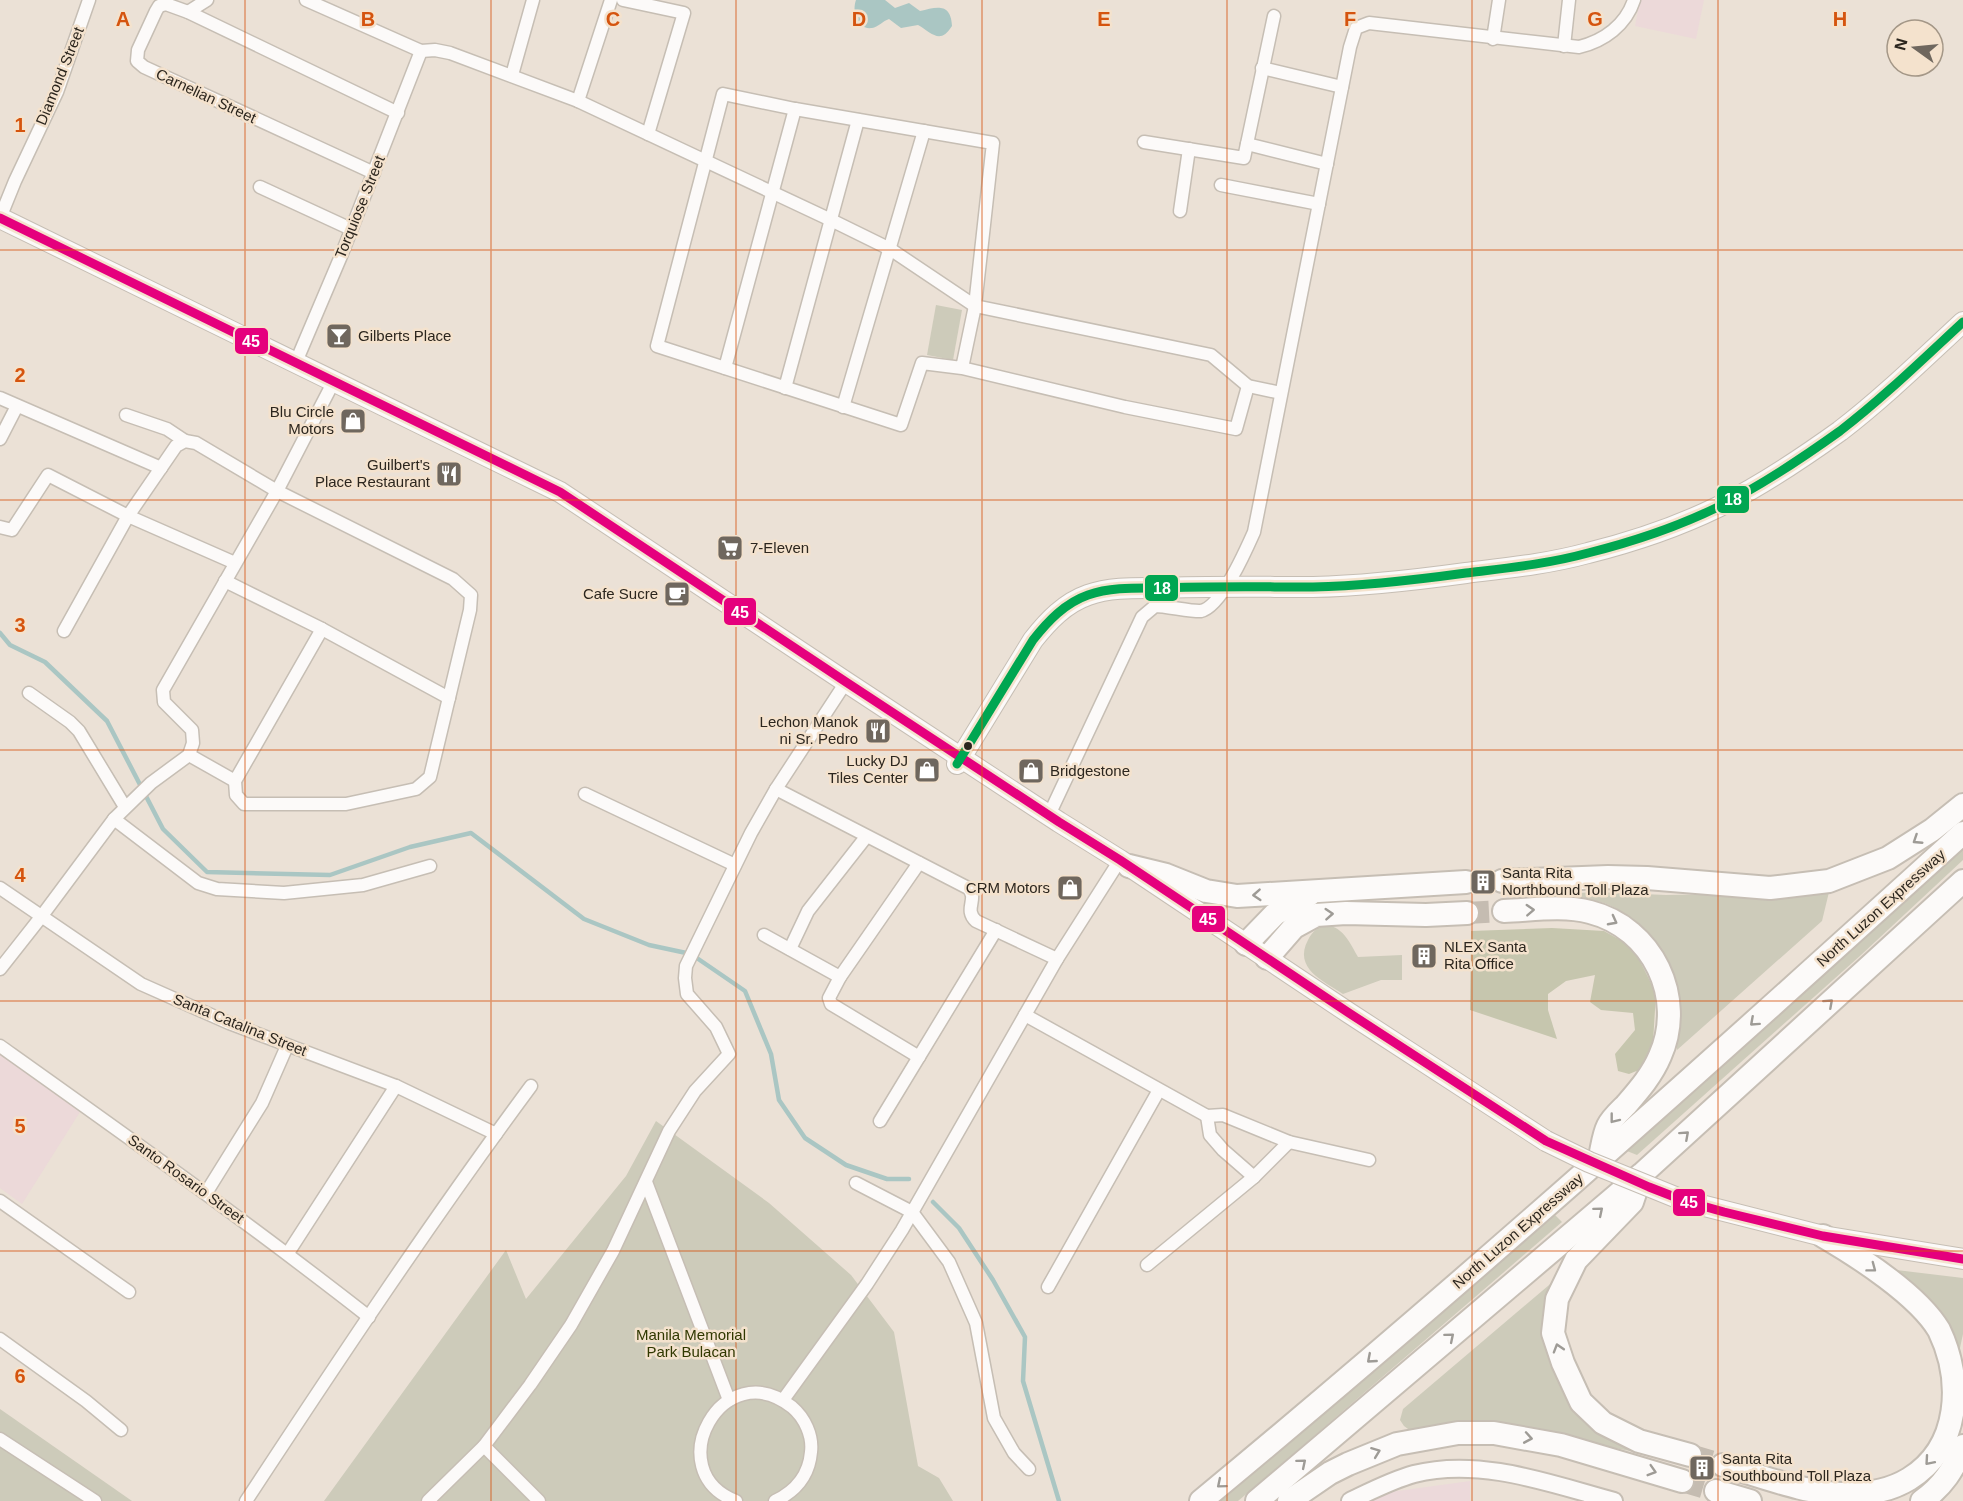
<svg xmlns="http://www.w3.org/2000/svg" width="1963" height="1501" font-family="Arial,sans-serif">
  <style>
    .industrial { fill: #ecd9da }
    .education { fill: #ecd9d9 }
    .green { fill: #cdcbba }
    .forest { fill: #c6c6ae }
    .water { fill: #aac6c3 }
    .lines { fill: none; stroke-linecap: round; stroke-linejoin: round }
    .stream { stroke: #aac6c3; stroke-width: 4.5 }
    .motorway-tunnel { stroke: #c5bcb1; stroke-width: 22; stroke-dasharray: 22 11; stroke-linecap: butt }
    .minor-casing { stroke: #c6beb4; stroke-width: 15 }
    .secondary-casing { stroke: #c6beb4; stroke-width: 20 }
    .primary-casing { stroke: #c6beb4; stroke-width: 22 }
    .trunk-casing { stroke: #c6beb4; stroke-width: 22 }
    .motorway-casing { stroke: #c6beb4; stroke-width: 26 }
    .minor { stroke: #fcfaf9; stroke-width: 12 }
    .secondary { stroke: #fcfaf9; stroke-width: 16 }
    .primary { stroke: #fcfaf9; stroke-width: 20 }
    .trunk { stroke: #fcfaf9; stroke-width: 20 }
    .motorway { stroke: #fcfaf9; stroke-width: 22 }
    .trunk-bridge-casing { stroke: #c6beb4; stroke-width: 22; stroke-linecap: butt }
    .trunk-bridge { stroke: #fcfaf9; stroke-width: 20 }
    .bus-1-casing { stroke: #f4e2cd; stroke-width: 14 }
    .bus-2-casing { stroke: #f4e2cd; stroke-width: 14 }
    .bus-1 { stroke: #e5007d; stroke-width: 9 }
    .bus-2 { stroke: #00a651; stroke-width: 9 }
    .oneway { stroke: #9e9b96 }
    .grid { fill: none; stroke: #d5540e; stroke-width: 1.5; stroke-opacity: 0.55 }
    .bus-dot { fill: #2c261e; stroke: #f4e2cd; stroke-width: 2 }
    .labels { text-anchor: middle; stroke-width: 5; stroke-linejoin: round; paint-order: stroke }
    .street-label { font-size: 15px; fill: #2c261e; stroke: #f4e2cd }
    .poi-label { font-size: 15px; fill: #2c261e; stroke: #f4e2cd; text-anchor: start }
    .park-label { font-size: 15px; fill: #303800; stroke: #f4e2cd }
    .grid-label { font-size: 20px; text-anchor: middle; font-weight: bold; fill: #d5540e; stroke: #f4e2cd; stroke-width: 5; stroke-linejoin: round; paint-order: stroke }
    .line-badge { stroke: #f4e2cd; stroke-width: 2 }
    .badge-label { font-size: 16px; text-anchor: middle; font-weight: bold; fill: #fff }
  </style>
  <rect width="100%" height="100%" fill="#ebe1d6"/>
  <path class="industrial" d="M1470,1481V1501H1366L1376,1494Z"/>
  <g class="education">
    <path d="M1640,0H1704L1696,39L1635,26Z"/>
    <path d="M0,1051L80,1112L22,1204L0,1188Z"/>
  </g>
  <g class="green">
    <path d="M936,305L962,310L953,360L927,355Z"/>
    <path d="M1963,839V860L1861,955L1637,1155L1622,1149Z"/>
    <path d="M1595,892L1666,895L1829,892L1822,921L1677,1050C1677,1026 1675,989 1669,967C1662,940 1634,916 1609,905C1600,901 1588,899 1578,896L1579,893Z"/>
    <path d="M1327,925C1344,928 1350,943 1358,957L1402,955V980H1381L1343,994C1323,981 1293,968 1308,940C1312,932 1318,926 1327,925Z"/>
    <path d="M656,1121L769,1203L851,1275L894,1332L918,1466L939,1478L953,1501H324L506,1250L526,1299L626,1176Z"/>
    <path d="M1554,1214L1562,1222L1277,1468L1238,1501H1213Z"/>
    <path d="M1888,1269L1963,1278V1334L1958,1357Z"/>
    <path d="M1555,1280L1549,1318L1601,1432L1635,1452L1528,1431L1415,1434L1404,1426L1400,1420L1403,1409Z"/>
    <path d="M0,1409L132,1501H0Z"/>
  </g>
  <path class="forest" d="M1552,928L1604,931L1633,947L1656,993L1653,1043L1644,1068L1629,1074L1618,1071L1615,1054L1635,1030L1633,1013L1601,1010L1590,1002L1595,975L1566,981L1548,994V1010L1557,1039L1470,1010L1471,931Z"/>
  <path class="water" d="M856,0H885L895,8L909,3L920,11C936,7 951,2 952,26C940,45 932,33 918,25L901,28L889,19C883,21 878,27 872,28C856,30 852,11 856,0Z"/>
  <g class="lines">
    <g class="stream">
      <path d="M0,633L10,645L45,662L107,721L163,829L207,872L330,875L410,847L471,833L584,919L649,945L691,954L745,991L771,1054L779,1100L805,1138L846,1165L887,1179H909"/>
      <path d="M933,1202L959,1228L993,1280L1025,1337L1023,1381L1059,1501"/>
    </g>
    <g class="motorway-tunnel">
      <path d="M1466,882L1502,881"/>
      <path d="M1467,913L1504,911"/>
      <path d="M1690,1455L1723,1465"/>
      <path d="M1682,1481L1716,1491"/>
    </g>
    <defs>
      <g id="minor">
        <path d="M306,0L421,51L435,50L450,53L578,101L831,220L890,249L975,306L1211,355L1248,386L1281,393"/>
        <path d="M623,0L684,13L648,134"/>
        <path d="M188,12L207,0"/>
        <path d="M1493,39L1499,0"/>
        <path d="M1564,46L1569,0"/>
        <path d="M1262,68L1342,87"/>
        <path d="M512,75L533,0"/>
        <path d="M578,101L611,0"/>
        <path d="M1144,142L1244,158L1274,16"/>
        <path d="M1247,144L1327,164"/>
        <path d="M374,173L144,67L137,61L138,50L156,11L159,6L166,4L188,12L398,113"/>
        <path d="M1221,185L1319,204"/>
        <path d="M260,187L351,229"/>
        <path d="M1180,211L1189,149"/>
        <path d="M0,218L15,181L57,92L89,0"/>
        <path d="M296,362L341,256L421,51"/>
        <path d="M725,368L795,109"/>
        <path d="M962,368L975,306L993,143L795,109L723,94L657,346L901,425L922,363L962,368L1125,407L1236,429L1248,386"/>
        <path d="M785,388L858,120"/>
        <path d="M0,398L161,468"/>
        <path d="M843,407L924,131"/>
        <path d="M126,415L167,429L185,441"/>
        <path d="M0,439L17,406"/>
        <path d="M0,527L12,530L48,475L128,516L235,563"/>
        <path d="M225,581L322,629L449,698"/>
        <path d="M64,631L128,516L176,446L185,441L196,443L277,491L453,579L471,595L470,610L430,777L416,789L346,804H244L236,795L235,781L322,629"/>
        <path d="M29,693L70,722L79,731L125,807"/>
        <path d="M189,755L235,781"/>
        <path d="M776,789L968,888C979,899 963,909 976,921L1057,959"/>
        <path d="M585,794L735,865"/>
        <path d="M1049,815L1142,617L1155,606C1165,606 1194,612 1201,611C1221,607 1246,550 1254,532L1350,47L1356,28L1369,23L1579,47C1604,41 1626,25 1634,0"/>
        <path d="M114,819L198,883L217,889L284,893L363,885L430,866"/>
        <path d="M919,863L840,977L829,998L831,1004L919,1057"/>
        <path d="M0,888L141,984L229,1023L396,1086L496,1134"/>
        <path d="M764,935L840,977"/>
        <path d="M790,949L808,911L866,837"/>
        <path d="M0,969L41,917L114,819L151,783L189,755L193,743L192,730L164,702L163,690L277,491L334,381"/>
        <path d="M1025,1015L1207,1116L1223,1115L1289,1142L1369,1160"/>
        <path d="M0,1046C125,1135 249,1223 369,1317"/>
        <path d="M1207,1116L1210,1135L1223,1150L1254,1177"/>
        <path d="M880,1121L996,930"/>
        <path d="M646,1182L729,1400"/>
        <path d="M856,1183L912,1212L949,1262L976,1323L994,1418L1014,1453L1029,1469"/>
        <path d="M206,1193L262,1103L287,1046"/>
        <path d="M0,1201L129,1292"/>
        <path d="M288,1253L396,1086"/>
        <path d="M1147,1265L1254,1177L1289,1142"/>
        <path d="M1048,1287L1159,1090"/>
        <path d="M0,1339L86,1401L121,1430"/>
        <path d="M783,1400L867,1284L902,1230L1057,959L1120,860"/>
        <path d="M0,1439L95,1501"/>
        <path d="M484,1446L539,1501"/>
        <path d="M246,1501C338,1361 431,1221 531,1086"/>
        <path d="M428,1501L484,1446L530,1385L571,1325L613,1251L669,1131L695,1091L729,1054L716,1027L687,994L685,978L686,966L751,833L776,789L846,682"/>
        <path d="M736,1501C658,1471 723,1352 792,1407C805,1418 813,1436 811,1452C809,1476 796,1491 775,1501"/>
      </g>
      <path id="secondary" d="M1350,1501C1371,1491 1392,1480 1414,1474C1480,1457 1551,1484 1614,1501"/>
      <path id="primary" d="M957,764L1033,640C1048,621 1065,603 1088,595C1110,587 1136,588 1159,588C1210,586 1262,587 1313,587C1364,586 1415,580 1466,573C1507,568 1548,564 1588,553C1632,542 1677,527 1718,507C1761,486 1801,459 1840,431C1883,398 1923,359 1963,322"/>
      <g id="trunk">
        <path d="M0,218L560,492L846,682L1059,822L1120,860L1349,1013L1546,1141"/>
        <path d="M1685,1201L1823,1236L1963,1259"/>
      </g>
      <g id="motorway">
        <path d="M1129,866L1166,875L1206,891L1237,896L1466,882"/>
        <path d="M1502,881L1608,877L1647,878L1770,888L1829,881L1888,858L1932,830L1963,805"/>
        <path d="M1504,911C1532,910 1563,905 1590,912C1653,928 1686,998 1660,1056C1652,1075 1639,1090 1626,1105C1620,1111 1612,1118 1608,1126C1603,1136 1602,1150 1599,1161"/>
        <path d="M1246,944L1275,914L1309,895"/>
        <path d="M1267,958L1294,927L1316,915L1346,913L1426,915L1467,913"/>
        <path d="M1637,1187L1632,1202L1576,1260L1557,1299L1553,1333L1563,1363L1581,1402L1603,1423L1639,1441L1690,1455"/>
        <path d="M1723,1465C1761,1476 1809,1495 1848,1494C1869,1494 1891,1490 1909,1479C1961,1447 1963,1380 1939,1330C1918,1295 1859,1257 1823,1236"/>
        <path d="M1716,1491L1750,1501"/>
        <path d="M1201,1501C1461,1286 1713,1060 1963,833"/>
        <path d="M1257,1501L1642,1174L1963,881"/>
        <path d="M1289,1501L1330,1473L1348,1464L1397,1444L1458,1433H1494L1561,1445L1682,1481"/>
        <path d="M1922,1501C1943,1486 1954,1469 1963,1446"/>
      </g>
    </defs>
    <use href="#minor" class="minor-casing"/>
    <use href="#secondary" class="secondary-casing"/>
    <use href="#primary" class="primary-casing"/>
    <use href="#trunk" class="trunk-casing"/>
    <use href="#motorway" class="motorway-casing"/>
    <use href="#minor" class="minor"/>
    <use href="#secondary" class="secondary"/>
    <use href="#primary" class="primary"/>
    <use href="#trunk" class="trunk"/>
    <use href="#motorway" class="motorway"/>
    <defs>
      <path id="trunk-bridge" d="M1546,1141L1589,1162L1685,1201"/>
    </defs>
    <use href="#trunk-bridge" class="trunk-bridge-casing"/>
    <use href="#trunk-bridge" class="trunk-bridge"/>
    <defs>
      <path id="bus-1" d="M0,218L560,492L846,682L1059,822L1120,860L1349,1013L1546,1141L1649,1187L1685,1201L1724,1212L1823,1236L1963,1259"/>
      <path id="bus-2" d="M957,764L1033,640C1048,621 1065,603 1088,595C1110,587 1136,588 1159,588C1210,586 1262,587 1313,587C1364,586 1415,580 1466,573C1507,568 1548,564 1588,553C1632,542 1677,527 1718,507C1761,486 1801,459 1840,431C1883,398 1923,359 1963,322"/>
    </defs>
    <use href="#bus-1" class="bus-1-casing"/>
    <use href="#bus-2" class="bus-2-casing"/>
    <use href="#bus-1" class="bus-1"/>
    <use href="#bus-2" class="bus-2"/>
  </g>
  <defs><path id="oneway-chevron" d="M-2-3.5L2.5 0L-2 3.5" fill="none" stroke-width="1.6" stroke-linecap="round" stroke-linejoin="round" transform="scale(1.5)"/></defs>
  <g class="oneway">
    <use href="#oneway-chevron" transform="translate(1917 840) rotate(147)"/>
    <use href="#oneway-chevron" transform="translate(1257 895) rotate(176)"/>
    <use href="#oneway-chevron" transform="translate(1530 910) rotate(-3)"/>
    <use href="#oneway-chevron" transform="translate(1329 914) rotate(-4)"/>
    <use href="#oneway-chevron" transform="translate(1613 921) rotate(28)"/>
    <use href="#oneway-chevron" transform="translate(1829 1003) rotate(-42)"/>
    <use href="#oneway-chevron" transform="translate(1754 1022) rotate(138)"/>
    <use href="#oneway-chevron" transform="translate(1614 1119) rotate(128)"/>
    <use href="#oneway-chevron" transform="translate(1685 1135) rotate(-42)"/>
    <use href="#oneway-chevron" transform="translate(1599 1211) rotate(-40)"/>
    <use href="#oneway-chevron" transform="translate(1872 1268) rotate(37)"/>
    <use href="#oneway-chevron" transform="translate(1450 1337) rotate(-40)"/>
    <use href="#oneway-chevron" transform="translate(1558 1348) rotate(-107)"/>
    <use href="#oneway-chevron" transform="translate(1371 1359) rotate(139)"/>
    <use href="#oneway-chevron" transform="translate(1528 1438) rotate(10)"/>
    <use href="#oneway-chevron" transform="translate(1376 1452) rotate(-21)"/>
    <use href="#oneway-chevron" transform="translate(1929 1461) rotate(131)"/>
    <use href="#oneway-chevron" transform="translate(1302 1463) rotate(-40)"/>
    <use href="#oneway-chevron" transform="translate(1652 1471) rotate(17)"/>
    <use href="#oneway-chevron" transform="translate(1221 1484) rotate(140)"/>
  </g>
  <path class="grid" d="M245,0V1501M491,0V1501M736,0V1501M982,0V1501M1227,0V1501M1472,0V1501M1718,0V1501M0,250H1963M0,500H1963M0,750H1963M0,1001H1963M0,1251H1963"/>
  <defs>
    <symbol id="bar-square" viewBox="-11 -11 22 22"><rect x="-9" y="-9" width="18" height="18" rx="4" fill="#6f675e" stroke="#f4e2cd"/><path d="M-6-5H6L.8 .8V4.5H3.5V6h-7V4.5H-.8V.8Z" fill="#fff"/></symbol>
    <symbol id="shop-square" viewBox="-11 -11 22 22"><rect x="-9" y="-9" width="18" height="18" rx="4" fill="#6f675e" stroke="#f4e2cd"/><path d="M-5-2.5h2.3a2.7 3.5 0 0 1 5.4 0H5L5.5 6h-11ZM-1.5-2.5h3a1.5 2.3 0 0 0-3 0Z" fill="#fff"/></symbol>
    <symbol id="restaurant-square" viewBox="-11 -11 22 22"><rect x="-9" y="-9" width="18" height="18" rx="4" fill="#6f675e" stroke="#f4e2cd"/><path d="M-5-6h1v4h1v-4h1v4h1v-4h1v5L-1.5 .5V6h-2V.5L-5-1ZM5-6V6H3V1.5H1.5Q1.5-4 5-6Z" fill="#fff"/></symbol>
    <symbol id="supermarket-square" viewBox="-11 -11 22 22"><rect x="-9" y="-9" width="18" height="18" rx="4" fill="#6f675e" stroke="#f4e2cd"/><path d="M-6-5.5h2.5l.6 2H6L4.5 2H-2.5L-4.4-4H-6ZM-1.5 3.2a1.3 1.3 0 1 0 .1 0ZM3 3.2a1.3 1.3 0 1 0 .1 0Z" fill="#fff"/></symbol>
    <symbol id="cafe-square" viewBox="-11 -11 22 22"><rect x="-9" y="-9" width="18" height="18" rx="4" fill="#6f675e" stroke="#f4e2cd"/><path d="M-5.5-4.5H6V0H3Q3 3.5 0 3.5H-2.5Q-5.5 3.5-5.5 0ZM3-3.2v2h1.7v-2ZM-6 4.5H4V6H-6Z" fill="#fff"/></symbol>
    <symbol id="building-square" viewBox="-11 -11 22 22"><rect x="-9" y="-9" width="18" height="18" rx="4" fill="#6f675e" stroke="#f4e2cd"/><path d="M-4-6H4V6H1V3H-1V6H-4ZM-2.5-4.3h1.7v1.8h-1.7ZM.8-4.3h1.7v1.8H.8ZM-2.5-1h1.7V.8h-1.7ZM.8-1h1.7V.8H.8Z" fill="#fff"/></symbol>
  </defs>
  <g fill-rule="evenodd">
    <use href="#bar-square" x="324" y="321" width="30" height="30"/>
    <use href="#shop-square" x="338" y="406" width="30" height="30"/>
    <use href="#restaurant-square" x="434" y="459" width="30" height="30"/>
    <use href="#supermarket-square" x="715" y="533" width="30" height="30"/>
    <use href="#cafe-square" x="662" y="579" width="30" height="30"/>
    <use href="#restaurant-square" x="863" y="716" width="30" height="30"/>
    <use href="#shop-square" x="912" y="755" width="30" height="30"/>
    <use href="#shop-square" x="1016" y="756" width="30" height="30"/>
    <use href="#building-square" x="1468" y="867" width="30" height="30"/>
    <use href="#shop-square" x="1055" y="873" width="30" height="30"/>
    <use href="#building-square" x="1409" y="941" width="30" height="30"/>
    <use href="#building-square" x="1687" y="1453" width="30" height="30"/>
  </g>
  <circle class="bus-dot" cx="968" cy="746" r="5"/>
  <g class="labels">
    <g class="street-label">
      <text transform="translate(60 76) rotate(-68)" y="5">Diamond Street</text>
      <text transform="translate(206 96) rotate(25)" y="5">Carnelian Street</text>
      <text transform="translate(360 207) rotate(-68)" y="5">Torquiose Street</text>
      <text transform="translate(1881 908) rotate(-42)" y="5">North Luzon Expressway</text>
      <text transform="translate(240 1025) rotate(22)" y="5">Santa Catalina Street</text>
      <text transform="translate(186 1179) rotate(36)" y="5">Santo Rosario Street</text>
      <text transform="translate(1518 1231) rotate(-41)" y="5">North Luzon Expressway</text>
    </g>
    <g class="poi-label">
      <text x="358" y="341">Gilberts Place</text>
      <text x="334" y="417" text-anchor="end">Blu Circle<tspan x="334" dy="17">Motors</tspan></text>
      <text x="430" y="470" text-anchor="end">Guilbert's<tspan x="430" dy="17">Place Restaurant</tspan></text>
      <text x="750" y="553">7-Eleven</text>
      <text x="658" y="599" text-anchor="end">Cafe Sucre</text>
      <text x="858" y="727" text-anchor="end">Lechon Manok<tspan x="858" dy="17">ni Sr. Pedro</tspan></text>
      <text x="908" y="766" text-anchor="end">Lucky DJ<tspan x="908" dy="17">Tiles Center</tspan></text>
      <text x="1050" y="776">Bridgestone</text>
      <text x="1502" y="878">Santa Rita<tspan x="1502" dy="17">Northbound Toll Plaza</tspan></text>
      <text x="1050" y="893" text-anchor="end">CRM Motors</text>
      <text x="1444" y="952">NLEX Santa<tspan x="1444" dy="17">Rita Office</tspan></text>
      <text x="1722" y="1464">Santa Rita<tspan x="1722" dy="17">Southbound Toll Plaza</tspan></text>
    </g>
    <g class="park-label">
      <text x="691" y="1340">Manila Memorial<tspan x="691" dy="17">Park Bulacan</tspan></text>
    </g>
  </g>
  <g class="grid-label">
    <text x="123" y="26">A</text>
    <text x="368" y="26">B</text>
    <text x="613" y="26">C</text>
    <text x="859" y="26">D</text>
    <text x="1104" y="26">E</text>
    <text x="1350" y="26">F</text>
    <text x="1595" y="26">G</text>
    <text x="1840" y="26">H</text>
    <text x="20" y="132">1</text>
    <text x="20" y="382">2</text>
    <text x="20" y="632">3</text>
    <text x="20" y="882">4</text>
    <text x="20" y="1133">5</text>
    <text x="20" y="1383">6</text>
  </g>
  <g class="line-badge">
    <rect x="234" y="327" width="35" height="28" rx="6" fill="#e5007d"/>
    <rect x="1716" y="485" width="34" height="29" rx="6" fill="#00a651"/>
    <rect x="1144" y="574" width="35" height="28" rx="6" fill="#00a651"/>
    <rect x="723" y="597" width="34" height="29" rx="6" fill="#e5007d"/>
    <rect x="1191" y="905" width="35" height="28" rx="6" fill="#e5007d"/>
    <rect x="1672" y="1188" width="34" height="29" rx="6" fill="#e5007d"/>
  </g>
  <g class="badge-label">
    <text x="251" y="347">45</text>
    <text x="1733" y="505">18</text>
    <text x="1162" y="594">18</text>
    <text x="740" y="618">45</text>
    <text x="1208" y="925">45</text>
    <text x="1689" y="1208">45</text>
  </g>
  <g transform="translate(1915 48) rotate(285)"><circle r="28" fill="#f4e2cd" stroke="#a49787" stroke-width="1.5"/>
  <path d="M0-4.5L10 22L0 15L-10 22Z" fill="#6f675e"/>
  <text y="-9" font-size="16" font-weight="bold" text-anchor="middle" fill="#2c261e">N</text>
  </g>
</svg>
